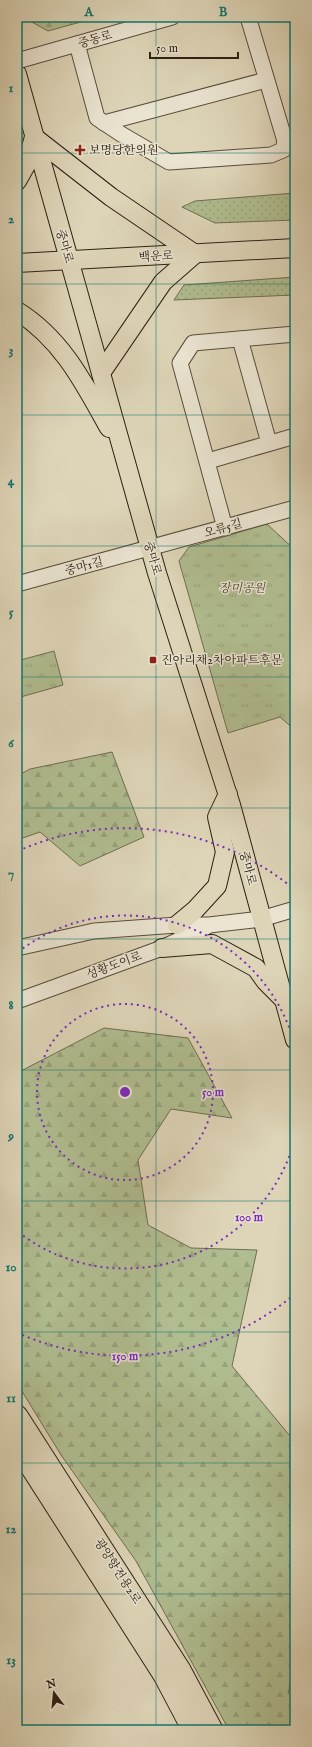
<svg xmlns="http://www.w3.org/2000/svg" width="312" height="1747" font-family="'IM FELL English','Noto Serif KR',serif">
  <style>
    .grass { fill: url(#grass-dots); stroke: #6e6e52 }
    .forest { fill: url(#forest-firs); stroke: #6e6e52 }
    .park { fill: url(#park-tufts); stroke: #6e6e52 }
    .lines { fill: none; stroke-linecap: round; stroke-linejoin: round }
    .minor-casing { stroke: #584d3d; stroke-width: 17 }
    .major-casing { stroke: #2b2014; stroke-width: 20 }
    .highway-casing { stroke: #2b2014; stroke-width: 23 }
    .minor { stroke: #eae4d1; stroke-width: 15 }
    .major { stroke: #ded5b8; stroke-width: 18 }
    .highway { stroke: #ded5b8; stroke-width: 21 }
    .grid { fill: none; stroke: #0f766e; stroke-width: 1; stroke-opacity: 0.55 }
    .ring { fill: none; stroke: #7b2cbf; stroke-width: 2; stroke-dasharray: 2 4 }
    .poi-dot { fill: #8f2418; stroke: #eae4d1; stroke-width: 1.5 }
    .labels { text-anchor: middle; stroke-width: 3; stroke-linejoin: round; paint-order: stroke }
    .street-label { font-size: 12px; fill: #2b2014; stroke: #eae4d1 }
    .poi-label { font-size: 12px; fill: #2b2014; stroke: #eae4d1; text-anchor: start }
    .park-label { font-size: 12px; font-style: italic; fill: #4c4733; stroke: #eae4d1 }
    .centre { fill: #7b2cbf; stroke: #eae4d1; stroke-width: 2 }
    .ring-label { font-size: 12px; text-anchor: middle; font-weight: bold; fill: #7b2cbf; stroke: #eae4d1; stroke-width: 3; stroke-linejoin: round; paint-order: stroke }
    .neatline { fill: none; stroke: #0f766e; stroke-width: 1.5 }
    .grid-label { font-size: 13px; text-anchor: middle; font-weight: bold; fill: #0f766e }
  </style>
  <defs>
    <pattern id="grass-dots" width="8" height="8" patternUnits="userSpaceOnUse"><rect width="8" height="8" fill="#b0bd90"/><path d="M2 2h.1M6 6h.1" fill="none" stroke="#98a27b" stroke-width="1.8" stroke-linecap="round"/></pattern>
    <pattern id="forest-firs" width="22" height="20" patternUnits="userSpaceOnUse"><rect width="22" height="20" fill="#b0bd90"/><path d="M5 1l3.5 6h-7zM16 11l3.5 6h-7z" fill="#98a27b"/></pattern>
    <pattern id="park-tufts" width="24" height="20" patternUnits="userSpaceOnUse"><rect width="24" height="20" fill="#b0bd90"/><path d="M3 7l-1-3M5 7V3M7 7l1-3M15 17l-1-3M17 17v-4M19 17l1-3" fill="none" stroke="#98a27b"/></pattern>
  </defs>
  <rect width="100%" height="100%" fill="#ded5b8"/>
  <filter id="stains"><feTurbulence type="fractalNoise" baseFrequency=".005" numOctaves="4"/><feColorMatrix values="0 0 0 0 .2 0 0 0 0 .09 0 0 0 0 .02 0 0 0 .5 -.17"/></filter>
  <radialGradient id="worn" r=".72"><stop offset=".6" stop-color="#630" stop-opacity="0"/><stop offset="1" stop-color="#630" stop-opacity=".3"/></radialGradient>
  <g class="grass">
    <path d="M295,193V220L215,223L182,207L195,201Z"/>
    <path d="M295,277V295L174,300L184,285Z"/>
  </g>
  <g class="forest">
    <path d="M23,17H99L48,31Z"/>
    <path d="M112,752L144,837L80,866L40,832L17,840V776L30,769Z"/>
    <path d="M104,1028L188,1038L232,1118L171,1109L138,1160L148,1225L191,1248L257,1250L232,1366L295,1442V1668L288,1693L295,1698V1730H229L136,1561L61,1455L17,1383V1073Z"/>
  </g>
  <g class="park">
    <path d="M267,524L295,550V730L280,717L228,733L179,561L189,547Z"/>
    <path d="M54,651L63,685L17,698V661Z"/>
  </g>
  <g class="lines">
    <defs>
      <g id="minor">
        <path d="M77,44L97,118L121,134L169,162L271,155L283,150L285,141L248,17"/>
        <path d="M17,61L172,17"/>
        <path d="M104,123L266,80"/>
        <path d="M240,339L269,443"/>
        <path d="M208,461L295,436"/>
        <path d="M225,528L180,363L193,343L295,334"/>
        <path d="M17,584L295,508"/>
        <path d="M17,948L94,931L177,925H209L261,919L295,909"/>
        <path d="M17,1001L162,948L206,927"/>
      </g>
      <g id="major">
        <path d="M17,74L157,573L231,805L295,1040"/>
        <path d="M34,137L111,197L195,254"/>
        <path d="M17,181L26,165L34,137"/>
        <path d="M17,263L295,248"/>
        <path d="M17,311C62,339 84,383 109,428"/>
        <path d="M101,373L163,282L195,254"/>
        <path d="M177,925L195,910L217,886L225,852L217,817L228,794"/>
        <path d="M162,948L212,944L256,968L266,982L283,999"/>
      </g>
      <g id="highway">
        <path d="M17,1416L180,1670L212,1730"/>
        <path d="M17,1445L164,1675L193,1730"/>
      </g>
    </defs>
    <use href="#minor" class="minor-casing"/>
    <use href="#major" class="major-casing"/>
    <use href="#highway" class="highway-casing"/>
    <use href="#minor" class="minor"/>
    <use href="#major" class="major"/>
    <use href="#highway" class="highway"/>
  </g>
  <path class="grid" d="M156,17V1730M17,153H295M17,284H295M17,415H295M17,546H295M17,677H295M17,808H295M17,939H295M17,1070H295M17,1201H295M17,1332H295M17,1463H295M17,1594H295"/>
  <g class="ring">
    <circle cx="125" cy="1092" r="88"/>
    <path d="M295 1139A176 176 0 0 1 18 1232M18 952A176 176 0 0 1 295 1045"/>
    <path d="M295 1294A264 264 0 0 1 18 1333M18 851A264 264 0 0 1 295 890"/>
  </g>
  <g class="poi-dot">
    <path d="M78 144h4v4h4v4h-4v4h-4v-4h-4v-4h4z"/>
    <rect x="149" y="656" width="8" height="8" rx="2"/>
  </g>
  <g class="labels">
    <g class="street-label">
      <text transform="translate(95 39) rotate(-16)" y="4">중동로</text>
      <text transform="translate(65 246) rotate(74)" y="4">중마로</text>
      <text transform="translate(156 256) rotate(-3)" y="4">백운로</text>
      <text transform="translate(223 528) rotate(-16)" y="4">오류5길</text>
      <text transform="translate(153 558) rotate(74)" y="4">중마로</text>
      <text transform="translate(84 566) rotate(-15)" y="4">중마1길</text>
      <text transform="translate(248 868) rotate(75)" y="4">중마로</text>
      <text transform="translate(114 965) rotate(-20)" y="4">성황도이로</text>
      <text transform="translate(118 1571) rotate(57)" y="4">광양항전용2로</text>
    </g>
    <g class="poi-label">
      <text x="89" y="154">보명당한의원</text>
      <text x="161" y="664">진아리채2차아파트후문</text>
    </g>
    <g class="park-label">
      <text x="242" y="592">장미공원</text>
    </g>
  </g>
  <circle cx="125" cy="1092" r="6" class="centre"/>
  <g class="ring-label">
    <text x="213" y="1096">50 m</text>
    <text x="249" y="1221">100 m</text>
    <text x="125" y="1360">150 m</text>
  </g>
  <rect width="312" height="1747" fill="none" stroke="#ded5b8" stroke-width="44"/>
  <g transform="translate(54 1693) rotate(344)" stroke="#eae4d1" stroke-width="3" paint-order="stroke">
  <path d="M0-3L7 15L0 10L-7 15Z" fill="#2b2014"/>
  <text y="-6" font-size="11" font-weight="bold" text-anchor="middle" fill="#2b2014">N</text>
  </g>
  <path d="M150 52v6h88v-6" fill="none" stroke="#2b2014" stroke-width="2"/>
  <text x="156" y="52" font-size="12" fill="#2b2014" stroke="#eae4d1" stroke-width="3" paint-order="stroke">50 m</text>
  <rect x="22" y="22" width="268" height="1703" class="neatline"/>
  <g class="grid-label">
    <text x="89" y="16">A</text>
    <text x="223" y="16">B</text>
    <text x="11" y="92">1</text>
    <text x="11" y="223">2</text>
    <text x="11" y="354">3</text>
    <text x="11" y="485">4</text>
    <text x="11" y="616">5</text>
    <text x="11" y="747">6</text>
    <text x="11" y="878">7</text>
    <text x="11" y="1009">8</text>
    <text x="11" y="1140">9</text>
    <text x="11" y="1271">10</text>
    <text x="11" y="1402">11</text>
    <text x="11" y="1533">12</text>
    <text x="11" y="1664">13</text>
  </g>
  <rect width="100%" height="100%" filter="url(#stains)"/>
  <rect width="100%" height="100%" fill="url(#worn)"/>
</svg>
